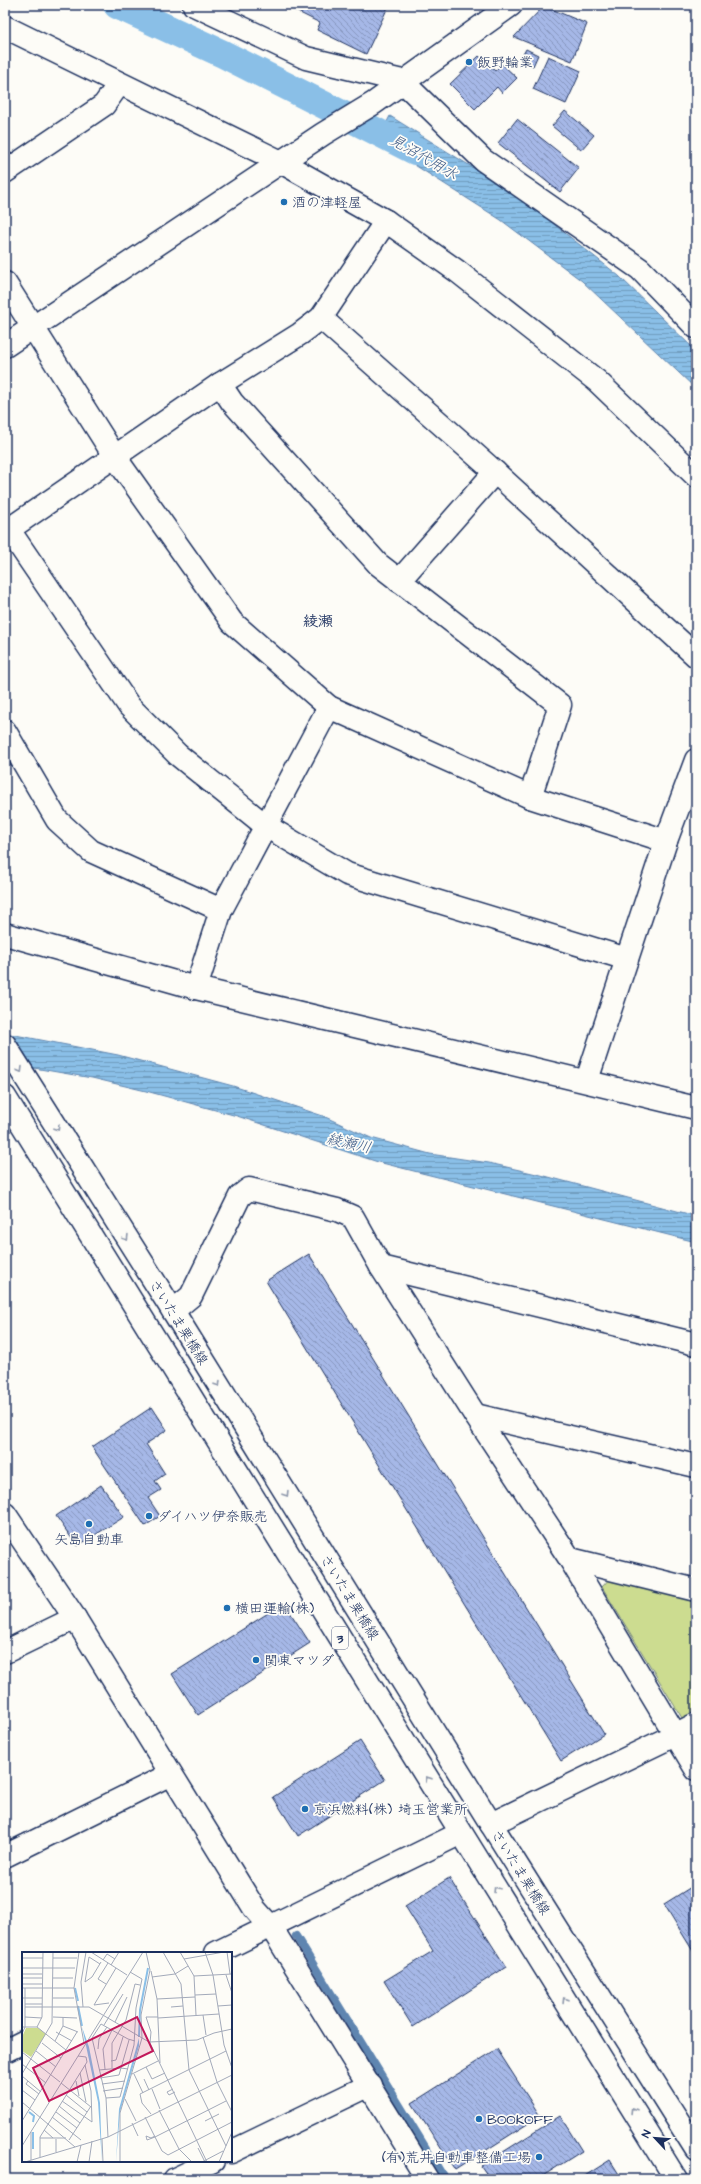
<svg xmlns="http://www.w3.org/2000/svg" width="701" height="2184" font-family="'Architects Daughter','Klee One',sans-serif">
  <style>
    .green { fill: #ccdc90; stroke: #748677 }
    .water { fill: url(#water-rules); stroke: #5e85b0 }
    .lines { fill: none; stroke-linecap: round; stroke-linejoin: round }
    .stream { stroke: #5e85b0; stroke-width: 8 }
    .canal { stroke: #8abfe7; stroke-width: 28 }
    .building { fill: url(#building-back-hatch); stroke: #1b2f5e }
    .street-casing { stroke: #1b2f5e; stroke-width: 25 }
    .secondary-casing { stroke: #1b2f5e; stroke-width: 25 }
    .primary-casing { stroke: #1b2f5e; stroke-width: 25 }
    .street { stroke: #fdfcf7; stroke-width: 22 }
    .secondary { stroke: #fdfcf7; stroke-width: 22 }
    .primary { stroke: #fdfcf7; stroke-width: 22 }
    .oneway { stroke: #8c96aa }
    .poi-dot { fill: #1f6fb2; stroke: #fdfcf7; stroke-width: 1.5 }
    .labels { text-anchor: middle; stroke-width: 3.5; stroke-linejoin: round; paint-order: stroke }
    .shield { fill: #fdfcf7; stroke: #5f6c8c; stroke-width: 1 }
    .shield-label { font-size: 13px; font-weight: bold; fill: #1b2f5e }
    .poi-label { font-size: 14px; fill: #1b2f5e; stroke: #fdfcf7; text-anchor: start }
    .street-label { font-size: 14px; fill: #1b2f5e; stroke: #fdfcf7 }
    .water-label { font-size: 15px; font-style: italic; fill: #3c5a87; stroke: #fdfcf7 }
    .neighbourhood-label { font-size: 15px; font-weight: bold; fill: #1b2f5e; stroke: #fdfcf7 }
    .inset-river { fill: none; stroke: #8abfe7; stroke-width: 2 }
    .inset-road { fill: none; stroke: #a3aaba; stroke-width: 1 }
    .view { fill: #c2185b; fill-opacity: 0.15; stroke: #c2185b; stroke-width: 2 }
    .inset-edge { fill: none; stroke: #1b2f5e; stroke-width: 2 }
  </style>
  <defs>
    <pattern id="water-rules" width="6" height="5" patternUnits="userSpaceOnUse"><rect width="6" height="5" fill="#8abfe7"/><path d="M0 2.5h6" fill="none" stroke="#709cbe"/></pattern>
    <pattern id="building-back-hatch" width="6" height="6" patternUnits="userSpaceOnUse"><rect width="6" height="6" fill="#a6b8e7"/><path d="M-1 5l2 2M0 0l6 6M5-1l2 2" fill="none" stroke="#8696be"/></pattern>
  </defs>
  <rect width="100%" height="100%" fill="#fdfcf7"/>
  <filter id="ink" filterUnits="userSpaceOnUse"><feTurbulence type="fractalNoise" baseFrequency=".025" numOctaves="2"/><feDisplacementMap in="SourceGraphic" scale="8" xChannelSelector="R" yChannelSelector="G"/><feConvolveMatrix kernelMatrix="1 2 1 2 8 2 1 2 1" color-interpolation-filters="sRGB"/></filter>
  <g filter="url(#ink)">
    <path class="green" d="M611,1577L696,1597V1711L682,1718L602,1587Z"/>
    <g class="water">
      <path d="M390,116L517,195L619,276L696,351V389L582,281L501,220L377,141Z"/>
      <path d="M5,1033L118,1055L233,1086L323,1116L371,1138L430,1154L489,1163L541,1175L696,1216V1242L378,1162L237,1116L146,1091L92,1078L5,1063Z"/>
    </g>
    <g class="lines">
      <path class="stream" d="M296,1936L445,2179"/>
      <path class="canal" d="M117,5L223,54L415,151"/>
    </g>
    <g class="building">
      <path d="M284,5H389L366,54L317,30L320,23Z"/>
      <path d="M544,6L587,24L572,61L514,37Z"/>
      <path d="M526,49L538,55L533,66L520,60Z"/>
      <path d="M479,56L495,71L502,64L517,78L502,93L497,87L475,109L450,84Z"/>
      <path d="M548,56L581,71L566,104L533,89Z"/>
      <path d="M565,111L594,135L581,150L552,126Z"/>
      <path d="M517,119L579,168L560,192L498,143Z"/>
      <path d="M309,1254L604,1734L561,1761L266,1281Z"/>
      <path d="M152,1407L167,1430L146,1444L165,1474L155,1481L161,1490L148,1498L160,1516L145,1526L92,1447Z"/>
      <path d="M101,1485L124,1517L77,1546L56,1516Z"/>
      <path d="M284,1603L310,1643L198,1715L172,1674Z"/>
      <path d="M360,1741L385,1780L298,1836L273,1797Z"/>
      <path d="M449,1878L506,1967L413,2027L384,1981L433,1951L405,1906Z"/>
      <path d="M696,1884V1956L664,1904Z"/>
      <path d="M497,2049L540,2116L455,2170L412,2103Z"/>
      <path d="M560,2116L582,2151L538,2179H490L481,2166Z"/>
      <path d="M610,2160L622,2179H580Z"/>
    </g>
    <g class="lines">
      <defs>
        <g id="street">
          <path d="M194,5L306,58L402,81L483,160L640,269L696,327"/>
          <path d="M5,27L281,162L386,221L457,271L597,381L696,476"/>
          <path d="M5,172L104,105L119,84"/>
          <path d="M5,283L115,457L232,622L329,707L530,797L666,841"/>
          <path d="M321,318L495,472L696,656"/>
          <path d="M220,384L232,402L378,564L560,705L530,797"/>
          <path d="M9,530L129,706L178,755L266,826L347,874L627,959"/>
          <path d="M5,532L220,384L300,334L321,318L386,221"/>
          <path d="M399,581L495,472"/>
          <path d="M5,731L57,820L91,851L221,910"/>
          <path d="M5,934L196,988L696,1108"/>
          <path d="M196,988L221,910L329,707"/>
          <path d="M587,1080L666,841L696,760"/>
          <path d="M381,1267L696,1344"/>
          <path d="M173,1311L191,1296L240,1196L249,1189L337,1210L353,1217L381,1267L475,1415L570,1559L696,1769"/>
          <path d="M475,1415L696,1466"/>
          <path d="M5,1514L75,1618L254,1908L271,1927L427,2179"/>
          <path d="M570,1559L696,1590"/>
          <path d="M5,1652L75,1618"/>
          <path d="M675,1735L696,1724"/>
          <path d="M5,1856L171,1774"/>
          <path d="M231,2152L370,2085"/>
          <path d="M175,2179L213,2161"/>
        </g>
        <g id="secondary">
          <path d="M5,346L323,134L374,103L511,5"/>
          <path d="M491,1824L675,1735"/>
          <path d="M216,1953L461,1833"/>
          <path d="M5,2051L23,2042"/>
        </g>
        <g id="primary">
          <path d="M5,1045L173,1311L491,1824L696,2149"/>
          <path d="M5,1097L676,2179"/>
        </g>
      </defs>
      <use href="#street" class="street-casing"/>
      <use href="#secondary" class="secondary-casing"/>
      <use href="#primary" class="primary-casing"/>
      <use href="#street" class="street"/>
      <use href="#secondary" class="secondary"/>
      <use href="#primary" class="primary"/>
    </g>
    <defs><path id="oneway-chevron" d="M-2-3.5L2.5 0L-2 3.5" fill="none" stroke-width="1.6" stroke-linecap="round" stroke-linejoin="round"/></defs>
    <g class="oneway">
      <use href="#oneway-chevron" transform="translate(20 1070) rotate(59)"/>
      <use href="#oneway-chevron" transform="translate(57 1128) rotate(58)"/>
      <use href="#oneway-chevron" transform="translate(126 1238) rotate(58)"/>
      <use href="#oneway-chevron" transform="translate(218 1384) rotate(58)"/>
      <use href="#oneway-chevron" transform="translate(286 1494) rotate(58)"/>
      <use href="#oneway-chevron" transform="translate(428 1779) rotate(-122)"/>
      <use href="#oneway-chevron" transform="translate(496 1889) rotate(-122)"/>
      <use href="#oneway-chevron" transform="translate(565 2000) rotate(-122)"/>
      <use href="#oneway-chevron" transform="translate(633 2110) rotate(-122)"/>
    </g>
  </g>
  <g class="poi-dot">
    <circle cx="469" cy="62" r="4"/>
    <circle cx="284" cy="202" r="4"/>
    <circle cx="149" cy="1516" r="4"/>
    <circle cx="89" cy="1524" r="4"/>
    <circle cx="227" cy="1608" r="4"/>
    <circle cx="256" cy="1660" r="4"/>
    <circle cx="305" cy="1809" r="4"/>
    <circle cx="479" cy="2119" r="4"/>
    <circle cx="539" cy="2157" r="4"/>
  </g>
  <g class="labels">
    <rect class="shield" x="332" y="1627" width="16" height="22" rx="3"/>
    <g class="shield-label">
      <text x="340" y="1643">3</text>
    </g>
    <g class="poi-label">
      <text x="477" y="67">飯野輪業</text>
      <text x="292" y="207">酒の津軽屋</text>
      <text x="157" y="1521">ダイハツ伊奈販売</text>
      <text x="89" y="1544" text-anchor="middle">矢島自動車</text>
      <text x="235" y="1613">横田運輸(株)</text>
      <text x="264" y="1665">関東マツダ</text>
      <text x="313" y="1814">京浜燃料(株) 埼玉営業所</text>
      <text x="487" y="2124">BOOKOFF</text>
      <text x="531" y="2162" text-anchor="end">(有)荒井自動車整備工場</text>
    </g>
    <g class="street-label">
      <text transform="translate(179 1322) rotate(58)" y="5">さいたま栗橋線</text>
      <text transform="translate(350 1597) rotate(58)" y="5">さいたま栗橋線</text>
      <text transform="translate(521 1872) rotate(58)" y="5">さいたま栗橋線</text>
    </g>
    <g class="water-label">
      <text transform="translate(424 157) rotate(30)" y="5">見沼代用水</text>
      <text transform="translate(349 1143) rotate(13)" y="5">綾瀬川</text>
    </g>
    <g class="neighbourhood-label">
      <text x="318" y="626">綾瀬</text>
    </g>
  </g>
  <g transform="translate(22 1952)">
    <rect width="210" height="210" fill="#fdfcf7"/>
    <path d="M4,76H16L24,82L9,105L0,99V85Z" fill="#ccdc90"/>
    <path d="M60,75L67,95L78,151L80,210L76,150ZM117,86V94L98,160L94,210L97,157Z" fill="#8abfe7"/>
    <path class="inset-river" d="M53,36L56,49M56,54L60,74M117,85L118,58L126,16M7,160L12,164L11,170M11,197V180"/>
    <path class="inset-road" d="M57,0L52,36L62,91M69,0L105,23M141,0L159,32L167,118L204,194M158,0L172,24L174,63M183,0L191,23L202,93L210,116M205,0L208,22M0,6H21M31,6H55M162,7L202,0M81,8L85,2L93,7M89,13L97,0M0,16H53M129,19L135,47L138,111M0,22H20M204,23L210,41M172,24L210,22M130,25L153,22L166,14M0,26H20M31,26H51M63,30L67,5L78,12M63,30L70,25L79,10M0,32H20M84,32L76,27L86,11M0,36H52M173,43L194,42M0,46H20M31,46H52M135,47L173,45M3,52H20M72,53L94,16M72,53L87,51M196,54L210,53M3,55H67L127,90L175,88L192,81L210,77M61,55L59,30L64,0M149,55L161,54M181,63L184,83M3,65L20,66M31,65L55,66M136,65H124L129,80L128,91L185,210M136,66L197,62M93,70L105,45M82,73L101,42M41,74L56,80M0,75H15L44,98M15,75L20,65L21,0M34,80L50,89M0,82L3,75V36M181,85L195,130L210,160M33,89L41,74V65M20,91L39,106M76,97L77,87L85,75M14,99L34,115M0,100L38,130M89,109L94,108L101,85M0,112L24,131M124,115L130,127L143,121M90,116V91L104,68L113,32L118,33M83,117L81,97L90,78M77,118L99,116L106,117M58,121L64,150M0,122L30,71L31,0M110,122L136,109M112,122L121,141M0,124L19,140M78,126L97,123L107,88M122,127L127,138M6,129L4,132L17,142M54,129L57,144M39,131L69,155M80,132L103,129M130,137L138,157M151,137L145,140L147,143L153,140M0,138L13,148M81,139L101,136M44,143L65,160M84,146L98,145L112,93L114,56L120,27L108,20M103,147L114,169M40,149L70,170L69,139L63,113M0,150L53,195L86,185L210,123M37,154L58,171M137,158L157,197L170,210M34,160L55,176M129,162L120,151L118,142L204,99M30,165L59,188M123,165L140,199L146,203L210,170M0,169L55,80M183,169L197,162M110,171L116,184M22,178L31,186M9,180V208M133,184L129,186L124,184L125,188L133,185M86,185L84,146L70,86L79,72L106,87L113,89M133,185L204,149M18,186H44M34,187V200M80,187L81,210M47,188L69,154M0,194L121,0M176,196L183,210M18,205V185L65,110L64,105L56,104M3,210L53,195M55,210L59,193M67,210L70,189M98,210V161L120,86L119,63L128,18L124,0M180,210L201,199M197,210L210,180"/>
    <path class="view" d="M115,65L131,99L27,149L11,116Z"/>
    <rect width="210" height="210" class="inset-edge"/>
  </g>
  <rect width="701" height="2184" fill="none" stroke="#fdfcf7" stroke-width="20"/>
  <rect x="10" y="10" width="681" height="2164" fill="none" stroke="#1b2f5e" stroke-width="1.5" filter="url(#ink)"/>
  <g transform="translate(655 2138) rotate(296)" stroke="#fdfcf7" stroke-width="3" paint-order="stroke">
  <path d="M0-3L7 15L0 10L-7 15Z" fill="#1b2f5e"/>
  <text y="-6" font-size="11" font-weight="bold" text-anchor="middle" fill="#1b2f5e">N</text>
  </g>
</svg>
